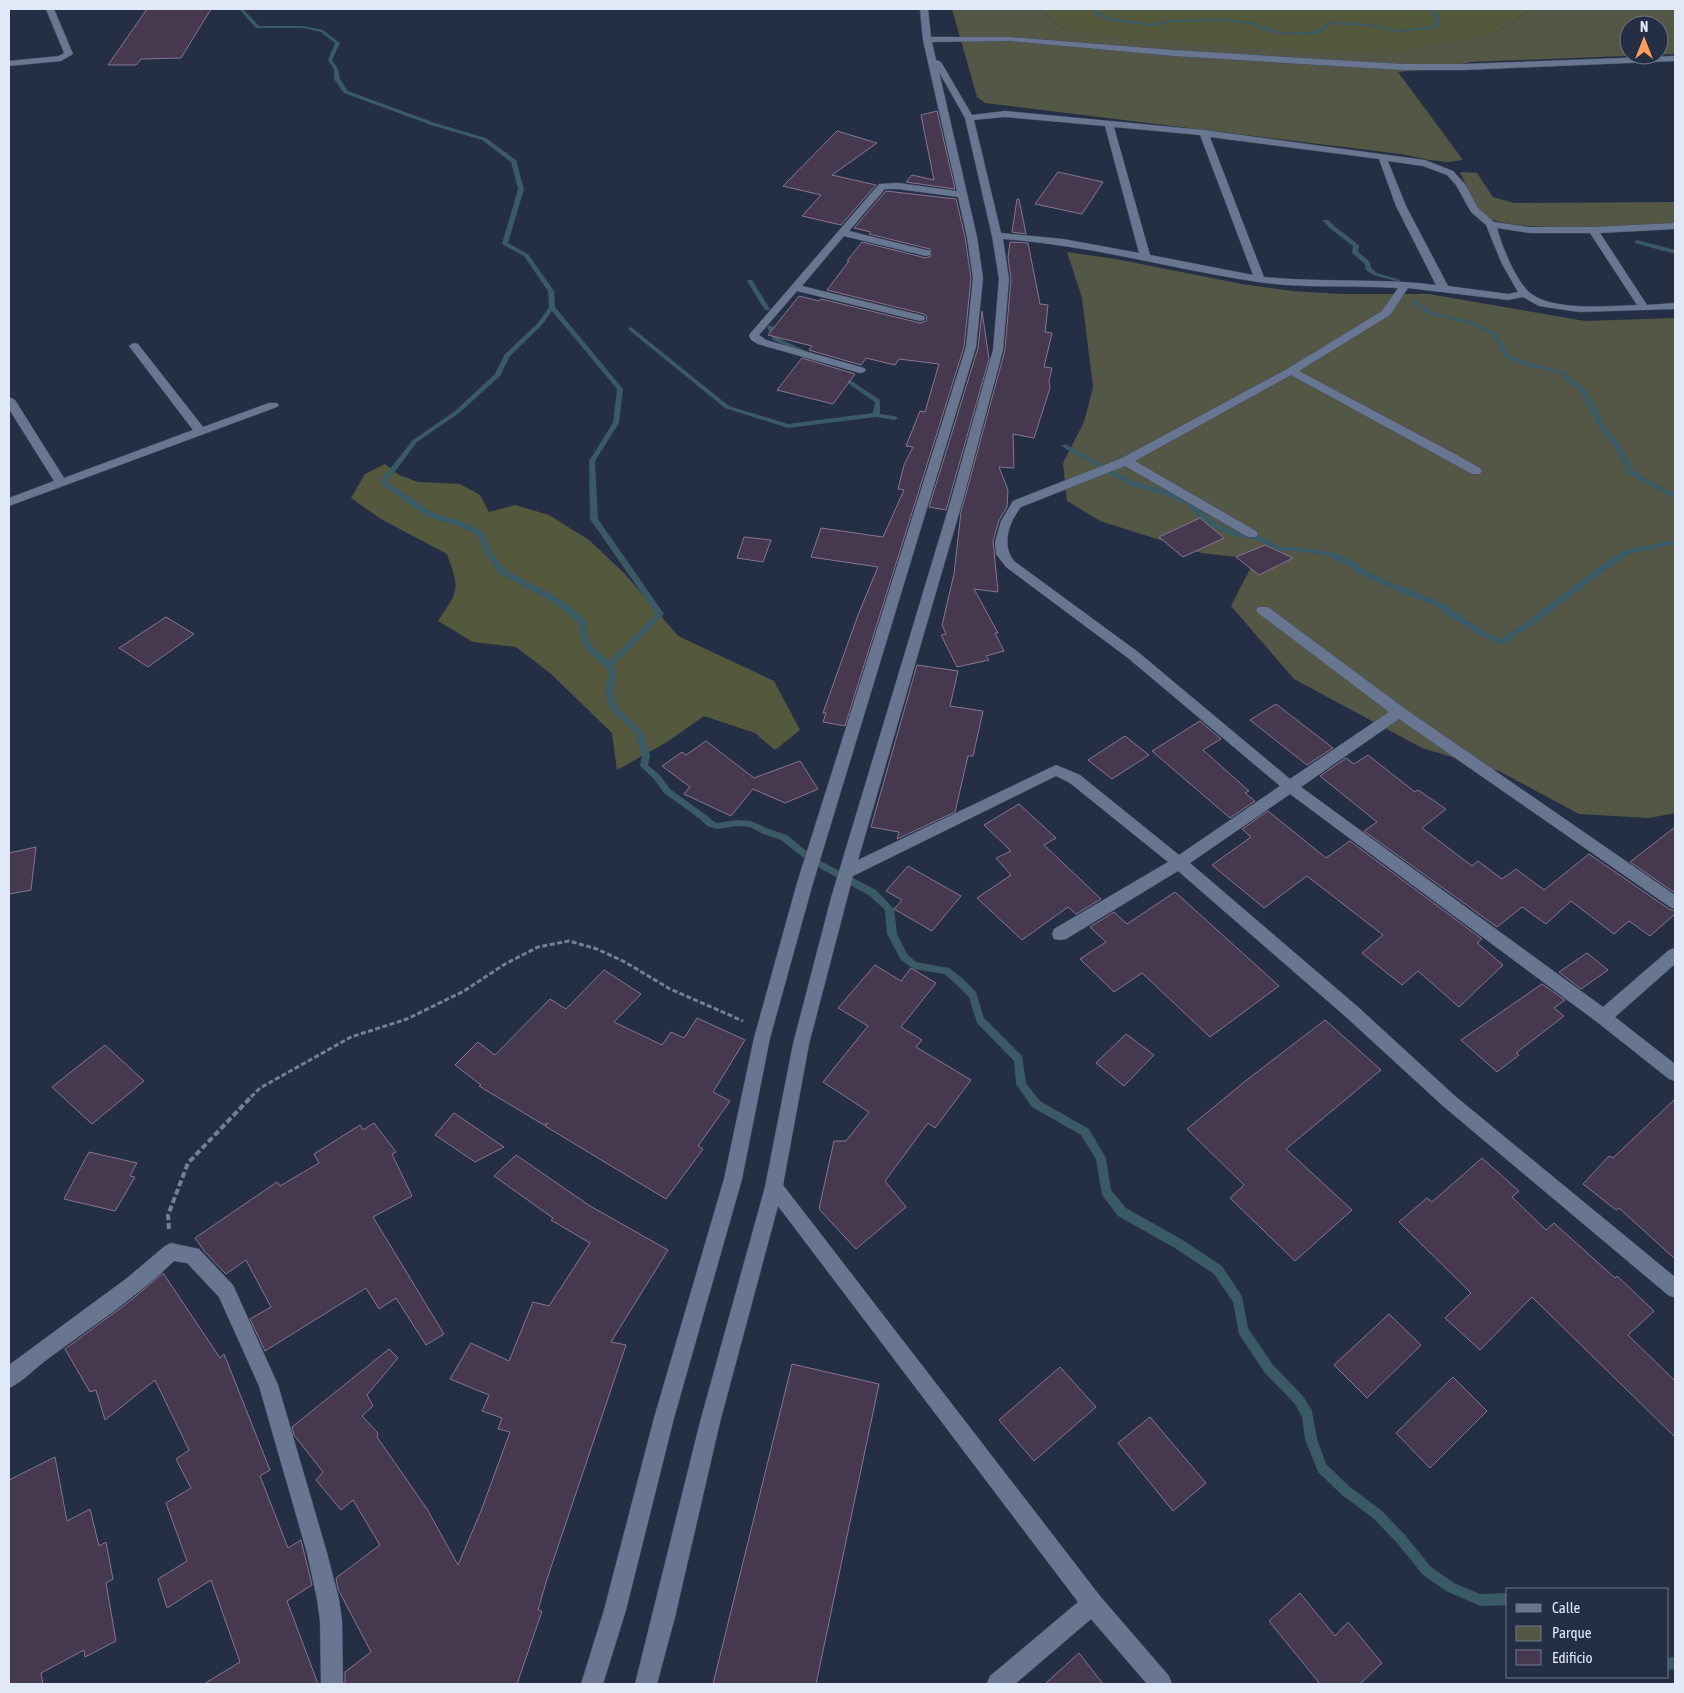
<svg xmlns="http://www.w3.org/2000/svg" width="1684" height="1693" font-family="'Asap Condensed',sans-serif">
  <style>
    .green { fill: #545745; fill-rule: evenodd }
    .forest { fill: #54583d }
    .lines { fill: none; stroke-linecap: round; stroke-linejoin: round }
    .stream { fill: #3a5a65; fill-rule: evenodd }
    .building { fill: #46384e; stroke: #87758f }
    .minor-casing { stroke: #444d60; stroke-width: 1 }
    .path-far1 { stroke: #778093; stroke-width: 3; stroke-dasharray: 5 2.5; stroke-linecap: butt }
    .path { stroke: #778093; stroke-width: 4; stroke-dasharray: 6 3; stroke-linecap: butt }
    .minor { fill: #697691; fill-rule: evenodd }
  </style>
  <rect width="100%" height="100%" fill="#242f45"/>
  <g class="green">
    <path d="M952,9H1040L1066,31L1496,32L1532,9H1675V54L1471,62L1438,69L1398,72L1463,160L1448,162L1430,160L1401,154L985,103L977,97ZM1629,25H1659V55H1629Z"/>
    <path d="M1460,172L1477,173L1493,197L1514,203L1675,202V224C1640,224 1506,235 1484,215C1476,209 1465,182 1460,172Z"/>
    <path d="M1067,252L1116,259L1242,284L1292,291L1341,294H1429L1585,321L1675,318V813L1649,818L1579,814L1499,771L1422,748L1294,679L1231,606L1255,559L1201,553L1100,521L1067,501L1063,463L1084,422L1093,387L1082,298Z"/>
  </g>
  <g class="forest">
    <path d="M1040,9H1532L1496,32L1388,54L1320,52L1133,39L1066,31Z"/>
    <path d="M385,464L399,475L418,482L460,484L480,495L489,512L515,505L549,515L589,540L624,573L678,636L774,681L800,730L775,750L755,733L704,716L667,742L617,770L612,733L550,673L516,647L473,642L438,621C459,589 460,591 447,554L381,519L351,498L365,474Z"/>
  </g>
  <g class="lines">
    <g class="stream">
      <path d="M239,9H243L259,26H303L323,30L340,43L332,60L338,69L340,79L348,91L435,123L486,138L516,160L524,189L508,243L528,254L554,291L555,307L623,389L619,423L595,461L598,519L664,614L613,666L617,672L613,689L617,707L643,732L650,755L648,765L660,775L670,789L706,815L713,821L717,823L737,820L751,821L769,829L787,835L815,858L876,890L894,909L897,934L907,954L916,962L949,968L962,978L976,992L984,1018L1022,1056L1026,1083L1040,1101L1089,1129L1106,1158L1111,1190L1126,1208L1181,1239L1222,1266L1242,1296L1248,1328L1273,1365L1303,1396L1312,1411L1317,1439L1326,1464L1350,1487L1381,1510L1405,1535L1431,1567L1454,1583L1480,1594L1508,1593V1605L1480,1606L1446,1591L1423,1575L1397,1543L1373,1518L1342,1495L1318,1472L1305,1439L1302,1417L1295,1404L1265,1373L1239,1334L1233,1302L1214,1274L1173,1247L1118,1216L1102,1195L1096,1159L1081,1135L1032,1107L1016,1084L1014,1061L977,1023L969,997L956,984L944,974L914,969L901,960L887,934L885,910L870,896L809,862L781,840L763,834L750,827L737,826L717,829L707,826L700,819L664,793L654,779L640,766L642,755L635,733L609,708L605,689L609,672C595,652 579,654 579,624L566,612L546,598L500,574L485,554L478,536L461,527L428,517L381,484V480L413,440L455,411L495,374L505,354L538,323L549,307L548,291L524,256L502,244L518,189L511,162L482,140L431,125L344,93L334,79V69L328,60L335,43L321,32L303,28H256ZM552,311L617,389L613,423L589,461L590,519L656,614L609,661L591,645L587,633L586,621L572,608L552,594L506,570L492,553L484,533L467,523L434,513L387,482L417,442L459,413L500,376L510,356L542,325Z"/>
      <path d="M1090,9H1095L1109,18L1152,24L1170,20L1223,19L1252,22L1273,30L1294,33L1317,31L1330,22L1368,24L1396,30L1433,26L1436,19L1430,9H1434L1440,19L1437,27L1435,28L1396,32L1368,26L1331,24L1320,33L1294,35L1270,32L1251,24L1223,21L1170,22L1152,26L1106,20Z"/>
      <path d="M1324,220H1328C1337,230 1350,236 1359,246L1358,252L1370,262L1371,268L1377,273L1400,280V282L1373,275L1366,270L1365,264L1352,253L1353,246L1331,229L1323,221Z"/>
      <path d="M1637,240L1675,250V254L1635,243L1634,242Z"/>
      <path d="M748,280H752L770,309L769,310H765L747,281Z"/>
      <path d="M1415,300L1432,312L1474,322L1496,333L1509,355L1531,363L1563,371L1586,390L1605,426L1621,446L1634,471L1675,494V499L1629,474L1615,447L1599,427L1581,392L1559,373L1527,366L1505,357L1492,335L1470,324L1428,314L1413,303V301Z"/>
      <path d="M770,325L773,327L778,338L815,355L810,356L773,340L767,327Z"/>
      <path d="M631,327L729,406L788,424L873,413L875,402L839,377V375L841,374L880,400V414L895,416L898,418L895,420L876,417L788,428L725,408L629,330L628,329Z"/>
      <path d="M1065,444L1133,481L1171,492L1188,499L1215,522L1235,531L1261,536L1280,547H1298L1332,552L1355,562L1365,570L1386,580L1441,602L1481,629L1501,639L1530,619L1604,563L1625,550L1675,540V544L1630,554L1610,567L1536,623L1502,645L1475,633L1435,606L1380,584L1359,574L1349,566L1327,556L1298,551H1279L1256,540L1230,535L1209,526L1184,503L1167,496L1129,485L1063,447L1062,446Z"/>
      <path d="M1675,1657V1669L1668,1670V1658Z"/>
    </g>
  </g>
  <g class="building">
    <path d="M147,9H211L181,58L141,59L136,65H108Z"/>
    <path d="M937,111L955,189L906,182L912,175L934,180L921,115Z"/>
    <path d="M837,131L877,143L832,175L876,185L841,225L802,216L821,195L783,186Z"/>
    <path d="M1058,172L1103,182L1082,214L1035,204Z"/>
    <path d="M886,191L956,199L965,237L971,278L964,347L845,726L823,722L826,713H823L858,615L878,567L811,557L821,528L883,537L904,490L898,489L904,465L913,447L906,446L920,411L925,412L939,364L899,359L895,365L866,358L861,365L809,350L812,346L768,335L799,296L819,301L821,299L920,323L926,321L927,317L924,314L827,290L849,261H847L862,242L926,258L931,256L930,249L869,234L871,232L854,228Z"/>
    <path d="M1017,199H1019L1026,234L1012,232Z"/>
    <path d="M1010,242L1028,243L1040,304L1048,305L1045,332L1052,333L1044,367L1052,368L1049,381L1050,388L1034,438L1013,434L1014,468L999,467L1008,490L1007,507L999,520L993,541L998,592L974,589L998,633H995L1004,651L986,656L989,660L957,667L941,635L946,634L942,625L954,574L961,512L1005,350L1011,279L1008,257Z"/>
    <path d="M982,311L989,359L946,510L929,507L978,348Z"/>
    <path d="M802,358L855,374L833,404L777,390Z"/>
    <path d="M1200,518L1224,538L1183,557L1159,537Z"/>
    <path d="M744,537L771,540L763,562L737,558Z"/>
    <path d="M1265,545L1293,558L1259,575L1236,557Z"/>
    <path d="M166,617L194,634L148,667L119,648Z"/>
    <path d="M917,665L958,671L950,706L983,711L973,756H968L955,812L897,839L899,832L871,827Z"/>
    <path d="M1276,704L1333,748L1307,765L1250,720Z"/>
    <path d="M1200,721L1221,739L1203,750L1249,791L1245,793L1255,801L1230,818L1152,751Z"/>
    <path d="M1125,736L1149,755L1112,779L1088,760Z"/>
    <path d="M706,741L754,778L800,761L818,789L785,803L753,789L731,816L684,794L690,787L662,766L682,752L686,755Z"/>
    <path d="M1368,755L1415,792L1418,790L1446,809L1422,828L1472,866L1478,861L1502,879L1516,869L1544,890L1589,854L1669,909L1675,911V914L1650,936L1629,921L1614,934L1571,901L1546,924L1522,907L1497,927L1364,831L1377,822L1320,776L1346,758L1354,764Z"/>
    <path d="M1019,804L1056,838L1044,845L1101,899L1076,914L1068,907L1022,940L977,898L1011,875L996,858L1011,851L984,825Z"/>
    <path d="M1268,811L1326,858L1350,841L1482,939L1477,943L1503,965L1459,1007L1418,971L1402,985L1362,953L1383,935L1307,876L1264,908L1212,865L1251,837L1242,829Z"/>
    <path d="M1675,827V893L1630,862Z"/>
    <path d="M36,847L31,890L9,894V853Z"/>
    <path d="M908,866L961,896L932,931L894,909L902,900L886,891Z"/>
    <path d="M1175,892L1279,986L1210,1037L1142,973L1114,992L1080,959L1106,942L1090,927L1114,912L1127,924Z"/>
    <path d="M1587,953L1608,970L1581,989L1559,972Z"/>
    <path d="M875,965L901,981L911,968L936,983L901,1027L922,1040L916,1047L971,1080L935,1128L928,1123L885,1181L906,1207L856,1249L819,1209L834,1141H846L869,1112L823,1082L868,1026L838,1008Z"/>
    <path d="M604,970L641,994L614,1022L662,1045L671,1032L684,1038L697,1018L745,1040L713,1092L730,1101L698,1146L703,1149L666,1199L545,1126L548,1123L544,1125L479,1086L481,1085L455,1065L478,1042L495,1055L550,999L566,1009Z"/>
    <path d="M1542,984L1565,1000L1554,1008L1564,1016L1516,1053L1519,1055L1497,1072L1461,1040Z"/>
    <path d="M1325,1020L1381,1070L1286,1149L1352,1210L1295,1261L1230,1198L1244,1185L1187,1129L1248,1079Z"/>
    <path d="M1126,1034L1154,1055L1124,1086L1096,1063Z"/>
    <path d="M105,1045L144,1081L92,1124L52,1087Z"/>
    <path d="M1675,1099V1259L1619,1208L1616,1210L1583,1184L1609,1156L1613,1158Z"/>
    <path d="M454,1113L504,1147L475,1162L435,1135Z"/>
    <path d="M374,1123L396,1152L392,1154L412,1196L373,1217L444,1334L426,1345L396,1298L379,1309L366,1288L265,1351L250,1319L271,1307L246,1260L226,1274L205,1252L195,1238L277,1182L280,1186L319,1163L314,1154L360,1125L363,1130Z"/>
    <path d="M89,1152L137,1163L130,1176L135,1177L115,1211L64,1199Z"/>
    <path d="M516,1155L590,1206L668,1250L611,1342L626,1345L547,1579L538,1610L542,1611L517,1684H345V1672L371,1652L338,1589L336,1578L380,1545L353,1500L341,1510L316,1480L323,1472L294,1435L292,1427L389,1349L398,1358L367,1395L373,1406L362,1416L378,1433L377,1437L427,1509L458,1565L481,1511L510,1432L498,1429L502,1418L482,1411L489,1395L450,1379L471,1343L509,1361L533,1302L549,1306L590,1243L551,1220L553,1218L494,1176Z"/>
    <path d="M1482,1158L1519,1191L1512,1197L1546,1230L1554,1223L1615,1278L1617,1276L1654,1311L1628,1335L1675,1381V1437L1532,1297L1480,1350L1445,1318L1471,1293L1399,1222L1427,1198L1432,1202Z"/>
    <path d="M163,1273L220,1358L224,1354L270,1470L260,1476L288,1548L301,1540L312,1585L287,1601L318,1684H204L240,1662L211,1580L167,1608L158,1579L187,1561L166,1503L191,1488L176,1459L189,1450L155,1380L105,1420L96,1390L90,1392L65,1349L130,1301Z"/>
    <path d="M1389,1314L1421,1345L1367,1398L1334,1365Z"/>
    <path d="M792,1364L879,1384L816,1684H713Z"/>
    <path d="M1060,1367L1096,1407L1034,1461L999,1420Z"/>
    <path d="M1453,1377L1487,1411L1430,1468L1396,1433Z"/>
    <path d="M1150,1417L1206,1483L1173,1511L1118,1443Z"/>
    <path d="M55,1457L67,1521L90,1509L99,1546L106,1542L113,1579L106,1583L116,1641L85,1657L84,1650L41,1673L43,1684H9V1480Z"/>
    <path d="M1300,1593L1335,1636L1348,1622L1382,1663L1360,1684H1320L1269,1621Z"/>
    <path d="M1079,1653L1103,1684H1045Z"/>
  </g>
  <g class="lines">
    <defs>
      <g id="minor">
        <path d="M46,9H54L73,54L61,61L9,66V61L59,56L64,53Z"/>
        <path d="M920,9H928L931,37H1010L1174,50L1402,64H1464L1675,56V61L1464,70H1402L1174,56L1010,41L932,42L936,60L941,62L972,115L1005,111L1204,130L1425,160L1453,171L1465,184L1478,208L1494,222L1530,227H1593L1675,223V229L1600,233L1647,305L1675,303V309L1579,312L1539,306L1523,297L1508,300L1408,288L1390,315L1299,371L1457,455L1480,468L1482,471L1480,474H1472L1291,375L1135,461L1256,531L1258,534L1256,537H1248L1125,466L1021,507C1009,522 1001,545 1014,561L1138,652L1290,779L1389,712L1258,613L1256,610L1258,607H1268L1404,708L1675,895V909L1670,907L1399,719L1301,787L1603,1007L1669,950L1675,948V964L1615,1017L1675,1064V1081L1669,1079L1597,1022L1290,794L1190,863L1358,1007L1455,1096L1675,1277V1298L1668,1295L1443,1106L1346,1017L1178,871L1066,939L1060,940L1054,939L1052,934L1054,929L1168,862L1070,783L1056,776L853,876L809,1044L783,1185L1100,1596L1169,1676L1172,1684H1147L1091,1619L1015,1684H987L990,1676L1078,1602L778,1206L720,1422L675,1617L657,1684H635L700,1422L765,1187L793,1044L831,898L950,503L993,350L999,279L992,236L965,118L939,72L977,237L983,278L976,347L813,883L770,1038L742,1179L674,1418L626,1610L603,1684H581L604,1610L654,1418L724,1179L754,1038L797,883L966,347L973,278L967,237L958,197L898,189H885L849,231L930,251V255L926,256L844,236L802,286L924,316L925,318L924,320L920,321L797,291L759,335L766,340L864,368L866,370L864,372L860,373L758,344L751,340L749,335L879,184L898,183L957,191L923,40ZM1005,117L1105,126L1139,253L1063,239L1001,233L974,120ZM1114,127L1200,135L1253,275L1150,255ZM1210,137L1379,159L1396,206L1436,285C1380,278 1322,283 1264,277ZM1388,161L1423,166L1447,175L1456,185L1471,212L1486,225L1502,264L1518,292L1508,294L1448,286L1406,206ZM1497,228L1530,233H1590L1637,305C1608,306 1557,311 1533,295C1517,285 1502,246 1497,228ZM1003,239C1089,245 1172,269 1258,282C1304,289 1352,285 1398,288L1382,311L1287,369L1122,458L1013,501L1001,521L995,542L996,554L1006,567L1128,658L1280,786L1179,855L1080,775L1056,765L858,860L962,503L1003,350L1009,279Z"/>
        <path d="M134,343L138,344L203,427L269,403H277L279,405L277,407L9,506V498L54,481L9,409V397L15,400L64,478L193,430L129,346Z"/>
        <path d="M171,1243L199,1249L233,1285L278,1385L327,1553L339,1599L342,1621L343,1684H321L320,1621L317,1599L307,1553L259,1386L219,1297L187,1263L174,1261C136,1298 91,1327 49,1358C36,1367 23,1382 9,1388V1365L127,1278L165,1246Z"/>
      </g>
    </defs>
    <use href="#minor" class="minor-casing"/>
    <path class="path-far1" d="M251,1097L260,1088L351,1037L407,1019L464,991L505,964L538,947L569,941L597,949L625,962L670,989L743,1021"/>
    <path class="path" d="M169,1229L168,1215L188,1163L252,1096"/>
    <use href="#minor" class="minor"/>
  </g>
  <rect width="1684" height="1693" fill="none" stroke="#e1e9f8" stroke-width="20"/>
  <rect x="1506" y="1588" width="162" height="90" fill="#242f45" stroke="#70798d"/>
  <rect x="1516" y="1604" width="25" height="8" fill="#697691" stroke="#70798d"/>
  <text x="1552" y="1613" font-size="15" fill="#e1e9f8">Calle</text>
  <rect x="1516" y="1626" width="25" height="15" fill="#545745" stroke="#70798d"/>
  <text x="1552" y="1638" font-size="15" fill="#e1e9f8">Parque</text>
  <rect x="1516" y="1650" width="25" height="15" fill="#46384e" stroke="#70798d"/>
  <text x="1552" y="1663" font-size="15" fill="#e1e9f8">Edificio</text>
  <g transform="translate(1644 40)"><circle r="24" fill="#242f45" stroke="#70798d"/>
  <path d="M0-4L9 19L0 12L-9 19Z" fill="#ff9b5b"/>
  <text y="-8" font-size="14" font-weight="bold" text-anchor="middle" fill="#e1e9f8">N</text>
  </g>
</svg>
